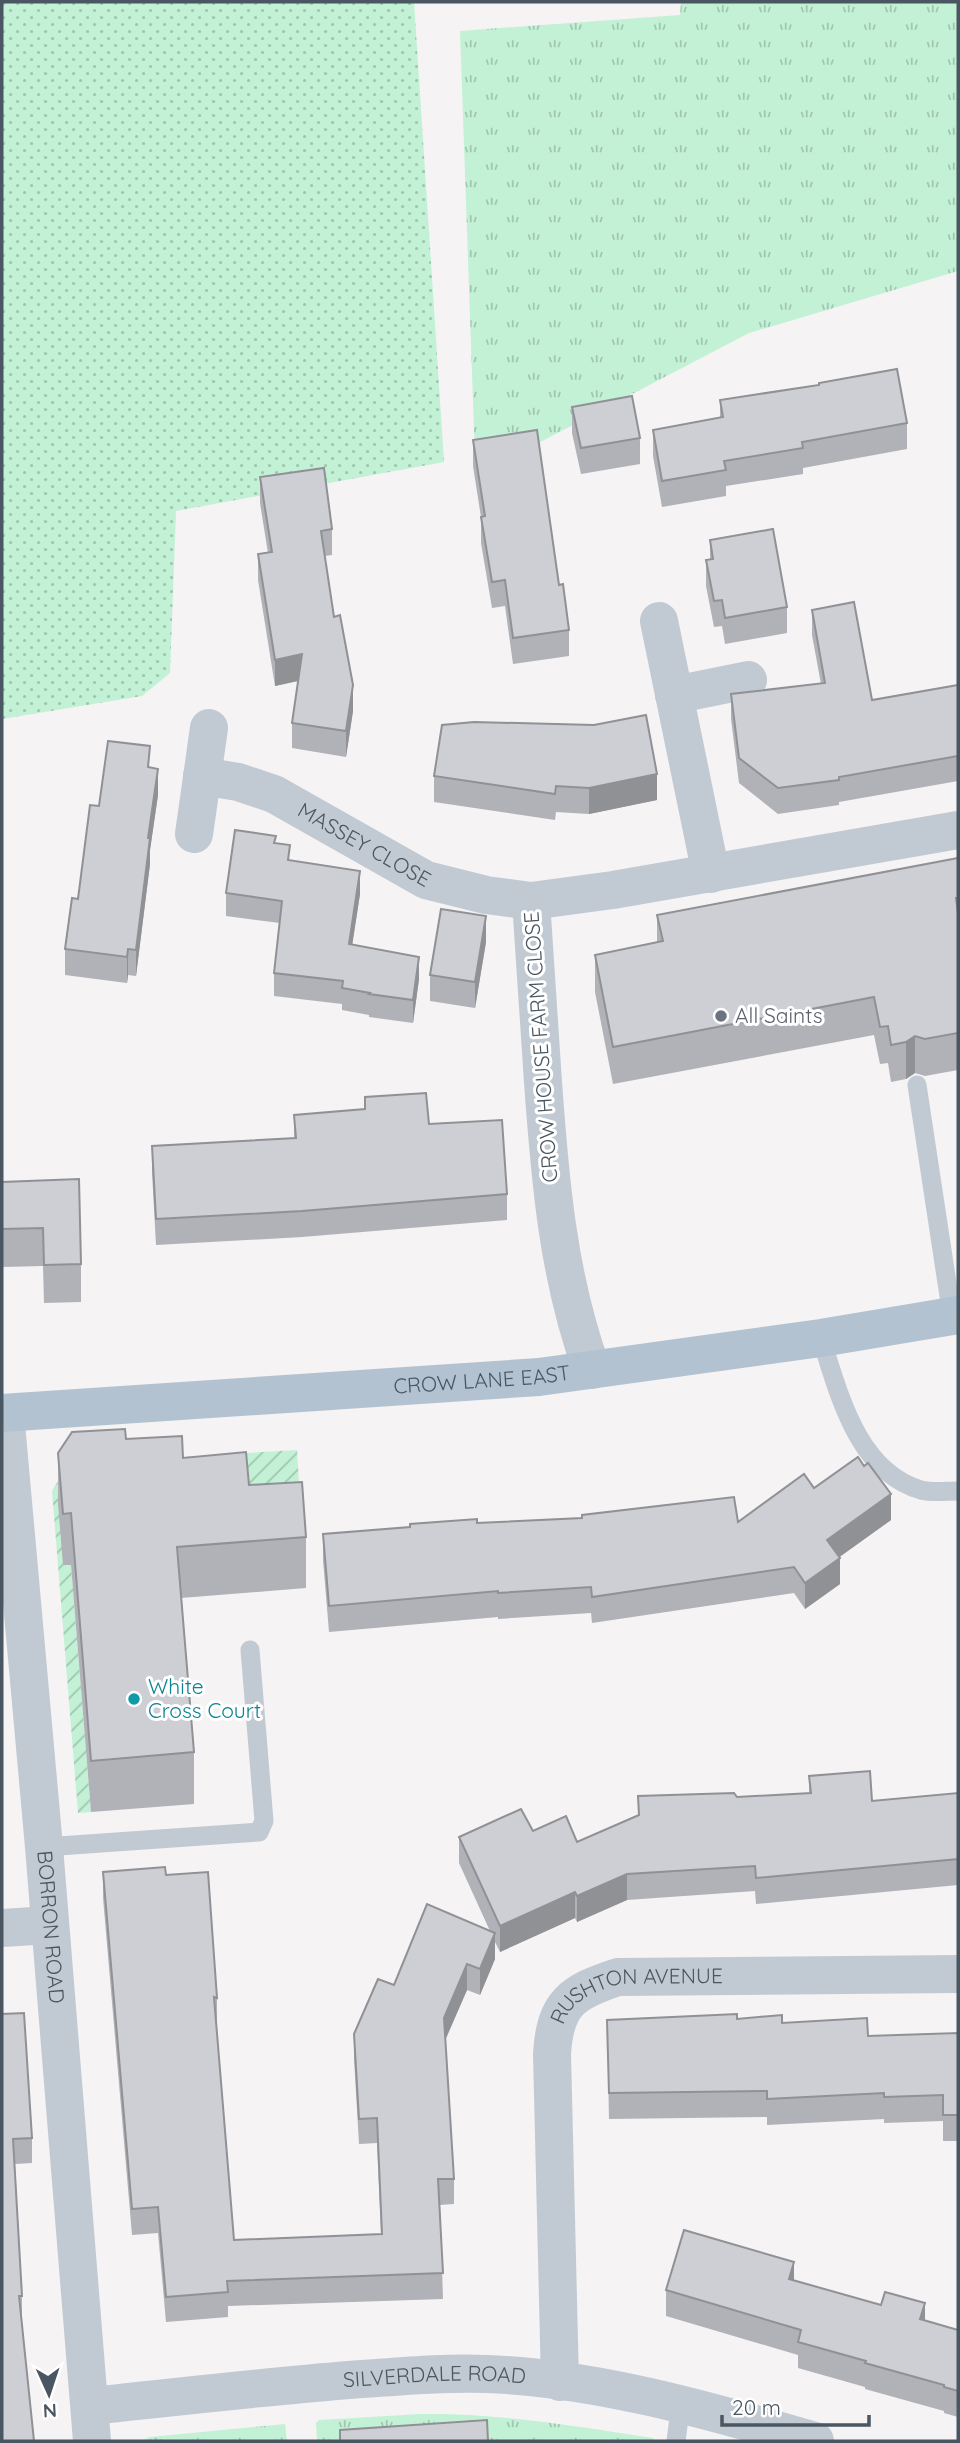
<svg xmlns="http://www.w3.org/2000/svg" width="960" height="2443" font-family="Quicksand,sans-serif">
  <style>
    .grass { fill: url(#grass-tufts) }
    .park { fill: url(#park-dots) }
    .garden { fill: url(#garden-furrows) }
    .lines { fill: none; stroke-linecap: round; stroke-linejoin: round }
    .lane { stroke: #c1cad2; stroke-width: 19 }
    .street { stroke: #c1cad2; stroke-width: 38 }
    .primary { stroke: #b3c2d1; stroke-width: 38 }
    .wall { fill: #b0b2b7 }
    .shaded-wall { fill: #909195 }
    .building { fill: #cdcfd5; stroke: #909195; stroke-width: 2 }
    .worship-dot { fill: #6b7280; stroke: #fff; stroke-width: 2.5 }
    .culture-dot { fill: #0f9aa8; stroke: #fff; stroke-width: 2.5 }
    .labels { text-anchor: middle; stroke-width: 6; stroke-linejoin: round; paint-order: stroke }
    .street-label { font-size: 21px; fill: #4a5661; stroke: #fff }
    .worship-label { font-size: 21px; fill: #5b616d; stroke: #fff; text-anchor: start }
    .culture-label { font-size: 21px; fill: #0d838f; stroke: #fff; text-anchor: start }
  </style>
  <defs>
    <pattern id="grass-tufts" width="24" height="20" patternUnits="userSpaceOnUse" patternTransform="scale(1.75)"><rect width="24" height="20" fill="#c3f1d5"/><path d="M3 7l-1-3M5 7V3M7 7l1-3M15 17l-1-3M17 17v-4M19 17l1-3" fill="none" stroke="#a0c6b0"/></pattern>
    <pattern id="park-dots" width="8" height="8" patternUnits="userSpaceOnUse" patternTransform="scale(1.75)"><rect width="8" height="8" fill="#c3f1d5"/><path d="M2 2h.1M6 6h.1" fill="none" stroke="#a0c6b0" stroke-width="1.8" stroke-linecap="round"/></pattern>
    <pattern id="garden-furrows" width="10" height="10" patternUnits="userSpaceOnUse" patternTransform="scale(1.75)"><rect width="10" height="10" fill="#c3f1d5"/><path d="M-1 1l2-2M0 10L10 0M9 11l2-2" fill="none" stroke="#a0c6b0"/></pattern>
  </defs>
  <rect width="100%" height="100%" fill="#f5f3f3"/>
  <g class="grass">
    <path d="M681,2H958V271L749,333L525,450L475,458L460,31L680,15Z"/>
    <path d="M421,2414C500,2413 575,2426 653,2438L654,2441H317L316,2423L319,2420Z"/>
    <path d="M285,2424L287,2441H141L150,2437Z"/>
  </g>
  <path class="park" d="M2,2H414L444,462L176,511L170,673L142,696L2,719Z"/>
  <path class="garden" d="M297,1450L302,1533L63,1565H71L91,1812L78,1813L52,1491L60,1478L100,1462Z"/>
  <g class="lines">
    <g class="lane">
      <path d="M917,1085L952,1316"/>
      <path d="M821,1338C839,1394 857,1471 921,1490C932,1493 947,1491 958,1491"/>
      <path d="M44,1847L259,1832L264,1821L250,1650"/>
      <path d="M676,2441L681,2403"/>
    </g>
    <g class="street">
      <path d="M659,621L711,874"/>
      <path d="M674,695L748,680"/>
      <path id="s1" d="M202,776L238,782L274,794L426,880L486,895L531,901"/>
      <path d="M194,834L209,728"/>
      <path d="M592,1370C558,1277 550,1180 543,1082C539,1022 535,961 531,901L613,890L958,830"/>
      <path id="s2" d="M5,1413L44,1847L92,2441"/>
      <path d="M2,1928L50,1925"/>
      <path id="s3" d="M560,2382L552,2054C555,2003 572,1992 618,1977L958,1974"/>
      <path id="s4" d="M90,2406C176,2397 262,2387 349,2380C395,2377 441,2372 487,2374C597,2378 710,2411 815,2441"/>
    </g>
    <path class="primary" id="s5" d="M2,1413L539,1377L821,1338L958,1315"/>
  </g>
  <g class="wall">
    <path d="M720,400L907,423V449L803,468V474L726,486V496L662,507L653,456V430L720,417Z"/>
    <path d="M572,407L640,438V464L581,474L572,433Z"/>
    <path d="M473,440L559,585L569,630V656L513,664L505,606L492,608L481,543V517L473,466Z"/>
    <path d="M260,477L332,529V555L325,556L334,617L353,711L346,757L292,748V723L298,681L275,686L258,580V554L268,553L260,503Z"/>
    <path d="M710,540L787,607V633L725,644L722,626L714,627L706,586V560H710Z"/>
    <path d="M812,610L872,700L958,685V781L839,802V805L778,814L739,783L731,719V694L821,684L812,635Z"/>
    <path d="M442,725L657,800L589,814L556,812L555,820L434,802V776Z"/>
    <path d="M150,767L158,795L150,850V864L136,976L128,975L127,983L65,975V949L99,806Z"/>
    <path d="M276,843L290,860L360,894L352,945L419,979L413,1023L369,1017V1015L342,1010V1004L274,996V973L280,923L226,916V893Z"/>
    <path d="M958,858V1070L925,1076L915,1073L906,1079L891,1082L888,1063L880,1064L874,1035L613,1084L595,992V955L657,942V915Z"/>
    <path d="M486,942L475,1008L430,1001V975Z"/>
    <path d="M365,1097L429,1124L507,1194V1220L302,1237L156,1245L152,1172V1146L294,1138V1115L365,1109Z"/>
    <path d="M2,1182L81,1264V1302L44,1303L43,1266L2,1267Z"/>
    <path d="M126,1439L183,1458L249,1485L306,1537V1588L181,1598L194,1752V1804L91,1812L71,1565H63L58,1504V1453Z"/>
    <path d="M814,1488L891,1520L839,1557L840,1584L805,1609L794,1593L592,1623L591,1613L498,1619V1617L329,1632L323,1560V1534L477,1523L738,1522Z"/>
    <path d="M809,1776L872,1801L958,1793V1885L756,1904L755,1891L627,1900L577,1922L575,1918L500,1952L495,1942V1959L480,1995L467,1990L445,2040L454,2179V2204L440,2205L443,2299L228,2306V2317L166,2322L158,2233L132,2235L103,1898V1872L166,1875L217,1998V2023H216L234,2240L381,2234L377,2143L359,2144L354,2059V2034L394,1985L490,1931L459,1863V1837L533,1831L577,1842L638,1815V1796L737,1797L809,1793Z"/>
    <path d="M2,2014L32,2138V2163L15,2164L22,2296V2321L2,2441Z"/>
    <path d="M737,2019L782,2023L868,2036L958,2033V2141H943V2121L884,2123V2119L767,2125V2117L609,2119L607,2020Z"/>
    <path d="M794,2280L958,2330V2417L944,2413V2411L865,2389V2387L798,2368V2355L666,2316V2290Z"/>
  </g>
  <g class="shaded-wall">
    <path d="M302,654V680L275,686V660Z"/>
    <path d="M353,685V711L346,757V731Z"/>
    <path d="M158,769V795L150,850V864L136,976V950L148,838Z"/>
    <path d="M657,774V800L589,814V788Z"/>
    <path d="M360,871V894L349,966V944Z"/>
    <path d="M486,916V942L475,1008V982Z"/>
    <path d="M128,949V975L127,983V957Z"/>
    <path d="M419,957V979L413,1023V1000Z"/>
    <path d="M915,1036V1073L906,1079V1042Z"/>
    <path d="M891,1494V1520L827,1566V1540Z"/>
    <path d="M840,1558V1584L805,1609V1583Z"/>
    <path d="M627,1874V1900L577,1922V1896Z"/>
    <path d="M575,1892V1918L500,1952V1926Z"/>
    <path d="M495,1933V1959L480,1995V1969Z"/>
    <path d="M467,1964V1990L444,2043V2018Z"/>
    <path d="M794,2262V2288L789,2279Z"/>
    <path d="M925,2303V2329L920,2319Z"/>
  </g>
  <g class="building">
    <path d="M897,369L907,423L802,442L803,448L724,461L726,470L662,481L653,430L723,417L720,400L819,385V383Z"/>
    <path d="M632,396L640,438L581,448L572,407Z"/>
    <path d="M537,430L559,585L563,584L569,630L513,638L505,580L492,582L481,517L485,516L473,440Z"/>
    <path d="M324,468L332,529L321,531L334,617L340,615L353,685L346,731L292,723L302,654L275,660L258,554L272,552L260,477Z"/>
    <path d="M773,529L787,607L725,618L722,600L714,601L706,560L713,559L710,540Z"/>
    <path d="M854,602L872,700L958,685V756L839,777V780L778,788L739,758L731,694L825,683L812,610Z"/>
    <path d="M646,715L657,774L589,788L556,786L555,794L434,776L442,725L474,722L594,725Z"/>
    <path d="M108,741L150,746L148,767L158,769L148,838H150L136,950L128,949L127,957L65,949L72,898L78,899L90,805L99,806Z"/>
    <path d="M235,830L276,836L274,843L290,845L288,860L360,871L349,944L419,957L413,1000L369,994L370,993L342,988L343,981L274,973L282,901L226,893Z"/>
    <path d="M958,858V898H956L958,913V1033L925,1039L915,1036L906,1042L891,1045L888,1026L880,1027L874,997L613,1047L595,955L663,941L657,915Z"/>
    <path d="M441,909L486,916L475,982L430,975Z"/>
    <path d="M426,1093L429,1124L502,1120L507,1194L302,1211L156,1219L152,1146L296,1138L294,1115L365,1109V1097Z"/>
    <path d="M79,1179L81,1264L44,1265L43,1228L2,1229V1182Z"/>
    <path d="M125,1429L126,1439L182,1436L183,1458L246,1452L249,1485L302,1482L306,1537L177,1547L194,1752L91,1761L71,1513L63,1514L58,1453L72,1432Z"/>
    <path d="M858,1457L864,1466L868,1463L891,1494L827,1540L840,1558L805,1583L794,1567L592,1597L591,1587L498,1593V1591L329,1606L323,1534L410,1527V1524L477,1519V1523L582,1518V1515L734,1497L738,1522L804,1474L814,1488Z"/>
    <path d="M870,1771L872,1801L958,1793V1859L756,1878L755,1866L627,1874L577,1896L575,1892L500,1926L459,1837L521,1809L533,1831L566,1816L577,1842L639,1815L638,1796L734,1793L737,1797L811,1793L809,1776Z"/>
    <path d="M165,1867L166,1875L208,1872L217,1998L214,1997L234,2240L382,2234L377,2118L359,2119L354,2034L378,1979L394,1985L427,1904L495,1933L480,1969L467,1964L444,2018L454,2179H438L443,2273L227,2281L228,2292L166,2297L158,2207L132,2209L103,1872Z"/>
    <path d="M24,2013L32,2138L13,2139L22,2296H19L34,2441H2V2014Z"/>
    <path d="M737,2014V2019L782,2015V2023L867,2018L868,2036L958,2033V2115H943V2095L884,2097V2093L767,2099V2091L609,2093L607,2020Z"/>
    <path d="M684,2230L794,2262L789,2279L881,2305L885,2292L925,2303L920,2319L958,2330V2391L944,2387V2385L865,2363L866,2361L798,2342L801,2330L666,2290Z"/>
    <path d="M487,2420L488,2441H340V2430Z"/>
  </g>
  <circle class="worship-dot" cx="721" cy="1016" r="7"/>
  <circle class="culture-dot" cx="134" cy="1699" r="7"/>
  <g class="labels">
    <g class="street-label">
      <text dy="7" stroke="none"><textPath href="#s1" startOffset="178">MASSEY CLOSE</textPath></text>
      <text transform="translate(541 1047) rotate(-94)" y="7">CROW HOUSE FARM CLOSE</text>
      <text dy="7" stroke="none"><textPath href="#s5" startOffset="481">CROW LANE EAST</textPath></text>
      <text dy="7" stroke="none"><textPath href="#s2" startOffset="516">BORRON ROAD</textPath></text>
      <text dy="7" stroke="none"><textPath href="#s3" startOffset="452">RUSHTON AVENUE</textPath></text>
      <text dy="7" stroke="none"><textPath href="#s4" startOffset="346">SILVERDALE ROAD</textPath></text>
    </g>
    <g class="worship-label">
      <text x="735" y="1023">All Saints</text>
    </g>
    <g class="culture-label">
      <text x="148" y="1694">White<tspan x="148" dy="24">Cross Court</tspan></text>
    </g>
  </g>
  <rect width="960" height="2443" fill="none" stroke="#4a5661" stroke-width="7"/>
  <g transform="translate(49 2394) rotate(177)" stroke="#ffffff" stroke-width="5" paint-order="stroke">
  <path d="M0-5L12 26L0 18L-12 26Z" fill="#4a5661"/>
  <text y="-10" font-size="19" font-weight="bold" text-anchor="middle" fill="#4a5661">N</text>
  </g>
  <path d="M722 2415v10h147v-10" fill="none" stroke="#4a5661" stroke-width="3.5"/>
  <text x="732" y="2415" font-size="21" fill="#4a5661" stroke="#ffffff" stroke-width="5" paint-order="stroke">20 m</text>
</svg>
